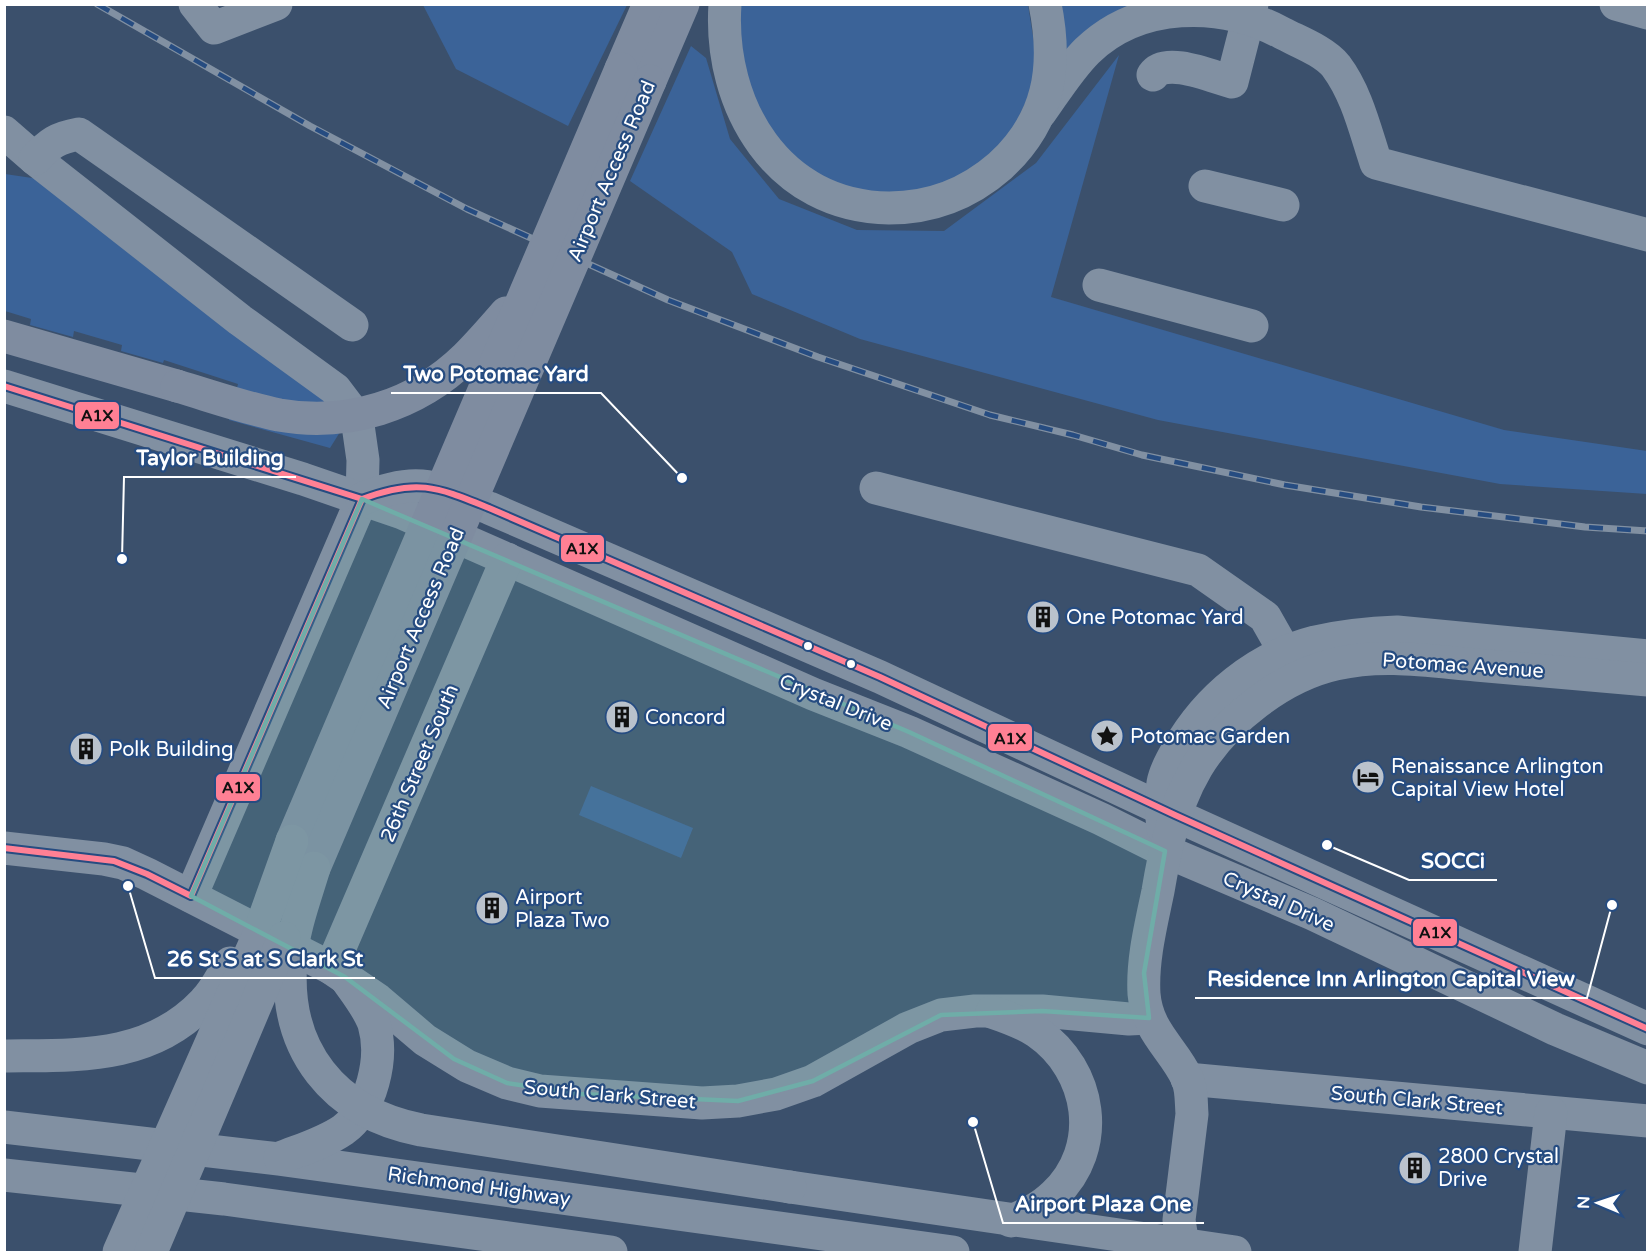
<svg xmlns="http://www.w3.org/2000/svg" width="1652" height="1257" font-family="'Varela Round',sans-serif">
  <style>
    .green { fill: #3b6398 }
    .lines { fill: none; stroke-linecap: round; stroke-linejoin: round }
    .minor { stroke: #8190a2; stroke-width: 33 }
    .major { stroke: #7f8ca0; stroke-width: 33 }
    .highway { stroke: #8190a2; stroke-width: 33 }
    .rail-casing { stroke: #8190a2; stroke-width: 7 }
    .rail { stroke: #264c81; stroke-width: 4.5; stroke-dasharray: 14; stroke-linecap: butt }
    .major-bridge { stroke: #7f8ca0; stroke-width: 33 }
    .highway-bridge { stroke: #8190a2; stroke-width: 33 }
    .bus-1-casing { stroke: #264c81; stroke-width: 10 }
    .bus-1 { stroke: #ff8094; stroke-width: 6 }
    .marked { fill: #6fada8; fill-opacity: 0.2; stroke: #6fada8; stroke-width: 4.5; stroke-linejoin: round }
    .bus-dot { fill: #fff; stroke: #264c81; stroke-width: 2 }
    .labels { text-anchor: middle; stroke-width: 4.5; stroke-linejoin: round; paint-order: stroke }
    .street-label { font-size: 20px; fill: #fff; stroke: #264c81 }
    .poi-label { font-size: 20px; fill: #fff; stroke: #264c81; text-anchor: start }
    .leader { fill: none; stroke: #fff; stroke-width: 2 }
    .callout-dot { fill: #fff; stroke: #264c81; stroke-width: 2 }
    .callout-label { font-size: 21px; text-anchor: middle; font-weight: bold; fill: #fff; stroke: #264c81; stroke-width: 4.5; stroke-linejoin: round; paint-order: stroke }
    .line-badge { stroke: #264c81; stroke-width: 2 }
    .pale-badge-label { font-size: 16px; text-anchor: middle; font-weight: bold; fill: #111 }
  </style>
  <rect width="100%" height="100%" fill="#3b506c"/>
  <g class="green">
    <path d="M423,5H627L568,126L456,69Z"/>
    <path d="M741,5H1028L1039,74L1009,138L950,186L878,199L811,173L765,126L741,67Z"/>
    <path d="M1055,5H1163L1065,64Z"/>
    <path d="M691,46L706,58L730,139L779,199L857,230L944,231L1036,163L1119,55L1051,297L1504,430L1647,451V494L1500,484L1158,420L860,339L752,294L732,252L630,181Z"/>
    <path d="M5,174L39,179L314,390L331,409L340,432L330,448L229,420L238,384L164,360L163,363L121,351L122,345L74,331L73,337L30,325L31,319L5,311Z"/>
    <path d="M591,786L693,828L681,858L579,815Z"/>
  </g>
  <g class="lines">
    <g class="minor">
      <path d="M195,4L214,28L276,4"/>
      <path d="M1153,75C1166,56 1213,77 1232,82L1252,4"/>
      <path d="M1040,113C1055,92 1069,69 1087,51C1139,1 1220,0 1282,33C1299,42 1324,51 1336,66C1357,94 1365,130 1376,163L1648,235"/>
      <path d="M4,132L35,159L240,320L335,389L357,418L363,460L362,499L191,896"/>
      <path d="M35,159C50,143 57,138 79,134L352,325"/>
      <path d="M1205,186L1283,205"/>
      <path d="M1099,285L1252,326"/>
      <path d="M4,386L303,479L402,513L813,694L909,732L1101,819L1165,851L1313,914L1555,1029L1648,1068"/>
      <path d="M876,488L1198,570L1265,617L1286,654L1295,674"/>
      <path d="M362,499C418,475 436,487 489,508L880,677L1175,815L1648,1029"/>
      <path d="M1163,828C1161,813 1160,798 1163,783C1165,772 1172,759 1178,749C1207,698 1257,657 1315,642C1342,636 1370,633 1397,632L1648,656"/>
      <path d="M4,848L104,859L123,863L147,874L331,968L378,1000L425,1040L467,1066L507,1083L540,1091L702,1103L738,1101L776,1094L813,1081L908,1028L941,1015L975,1011H1042L1129,1019L1149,1018"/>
      <path d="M331,968L507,559"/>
      <path d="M1187,1079L1648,1121"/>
      <path d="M1184,1252L1179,1220L1192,1114C1191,1102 1192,1089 1187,1078C1173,1048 1147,1032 1144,994C1142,960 1151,925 1158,891C1161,873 1164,856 1169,838C1175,813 1184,789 1197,767C1226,720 1282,676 1336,664C1382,653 1430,661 1476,665C1533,670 1590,675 1648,680"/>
      <path d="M1535,1252L1551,1113"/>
    </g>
    <g class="major">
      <path d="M621,69L649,4"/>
      <path d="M650,81L683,4"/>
      <path d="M4,336L177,386"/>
    </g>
    <g class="highway">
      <path d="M725,4C718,106 778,207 889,208C931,208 968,194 1000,166C1049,121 1058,68 1045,4"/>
      <path d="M1616,4L1648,13"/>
      <path d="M992,1012C1007,1017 1024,1023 1037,1032C1092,1070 1104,1148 1054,1195C1042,1207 1027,1214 1011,1221"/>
      <path d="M4,1127L279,1159L953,1252"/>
      <path d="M280,1158C300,1150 324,1143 343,1130C372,1109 384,1058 374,1024C368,1007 355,992 345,977"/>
      <path d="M4,1175L224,1199L611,1252"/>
      <path d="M790,1187L1235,1252"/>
    </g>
    <defs>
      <path id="rail" d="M97,4L310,126L467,209L668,300L818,357L990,415L1073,435L1142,455L1285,485L1421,507L1585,527L1648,531"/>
    </defs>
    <use href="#rail" class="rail-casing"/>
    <use href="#rail" class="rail"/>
    <g class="major-bridge">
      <path d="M177,386C211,396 245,408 279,415C347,427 416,406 466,357C480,343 493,328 506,313"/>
      <path d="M292,841L621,69"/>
      <path d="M314,868L650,81"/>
    </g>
    <g class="highway-bridge">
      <path d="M314,868C305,898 293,929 291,960C283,1050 334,1113 421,1130L790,1187"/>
      <path d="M4,1056C78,1055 149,1060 204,1002C215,991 222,976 230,963"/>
      <path d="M119,1252L257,939L292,841"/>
      <path d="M151,1252L284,938"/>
    </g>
    <defs>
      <g id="bus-1">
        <path d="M4,386L362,499"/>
        <path d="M362,499C417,478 437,487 489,508L880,677L1175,815L1648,1029"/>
        <path d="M4,848L114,861L147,874L191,896L362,499"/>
      </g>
    </defs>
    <use href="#bus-1" class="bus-1-casing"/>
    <use href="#bus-1" class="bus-1"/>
  </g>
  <path class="marked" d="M362,499L909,732L1165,851L1144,973L1149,1018L1042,1011L941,1015L813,1081L738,1101L580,1094L507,1083L454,1059L345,977L191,896Z"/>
  <defs>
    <symbol id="building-disc" viewBox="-11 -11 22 22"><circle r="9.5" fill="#bac2cc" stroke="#264c81"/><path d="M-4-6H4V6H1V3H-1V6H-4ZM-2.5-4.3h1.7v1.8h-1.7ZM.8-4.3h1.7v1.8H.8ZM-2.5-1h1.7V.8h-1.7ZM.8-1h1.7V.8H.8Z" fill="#111"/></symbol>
    <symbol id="sight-disc" viewBox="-11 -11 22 22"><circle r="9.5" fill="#bac2cc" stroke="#264c81"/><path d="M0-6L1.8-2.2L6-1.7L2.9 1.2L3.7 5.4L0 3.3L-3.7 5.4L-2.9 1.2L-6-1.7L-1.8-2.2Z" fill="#111"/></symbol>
    <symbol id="hotel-disc" viewBox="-11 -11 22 22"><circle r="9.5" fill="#bac2cc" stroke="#264c81"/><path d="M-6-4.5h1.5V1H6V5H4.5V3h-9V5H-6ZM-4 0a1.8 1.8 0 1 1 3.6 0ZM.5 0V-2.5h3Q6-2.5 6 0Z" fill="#111"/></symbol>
  </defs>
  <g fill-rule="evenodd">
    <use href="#building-disc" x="1024" y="598" width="38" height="38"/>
    <use href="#building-disc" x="603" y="698" width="38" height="38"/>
    <use href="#sight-disc" x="1088" y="717" width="38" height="38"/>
    <use href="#building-disc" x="67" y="730" width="38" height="38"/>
    <use href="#hotel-disc" x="1349" y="758" width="38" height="38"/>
    <use href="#building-disc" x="473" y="889" width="38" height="38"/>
    <use href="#building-disc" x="1396" y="1149" width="38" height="38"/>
  </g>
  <g class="bus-dot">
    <circle cx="808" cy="646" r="5"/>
    <circle cx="851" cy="664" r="5"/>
  </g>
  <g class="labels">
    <g class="street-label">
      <text transform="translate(611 171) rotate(-67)" y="7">Airport Access Road</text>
      <text transform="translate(420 618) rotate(-67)" y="7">Airport Access Road</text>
      <text transform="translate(1463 665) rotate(4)" y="7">Potomac Avenue</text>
      <text transform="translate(836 702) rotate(22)" y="7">Crystal Drive</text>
      <text transform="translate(419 763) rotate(-67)" y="7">26th Street South</text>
      <text transform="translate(1279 901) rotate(24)" y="7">Crystal Drive</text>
      <text transform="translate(610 1094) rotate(5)" y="7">South Clark Street</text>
      <text transform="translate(1417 1100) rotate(5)" y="7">South Clark Street</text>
      <text transform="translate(479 1186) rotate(8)" y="7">Richmond Highway</text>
    </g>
    <g class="poi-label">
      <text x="1066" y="624">One Potomac Yard</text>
      <text x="645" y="724">Concord</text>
      <text x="1130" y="743">Potomac Garden</text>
      <text x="109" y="756">Polk Building</text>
      <text x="1391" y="773">Renaissance Arlington<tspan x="1391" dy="23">Capital View Hotel</tspan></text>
      <text x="515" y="904">Airport<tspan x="515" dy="23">Plaza Two</tspan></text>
      <text x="1438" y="1163">2800 Crystal<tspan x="1438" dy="23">Drive</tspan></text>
    </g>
  </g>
  <path class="leader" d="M682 478L601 393H391M122 559L124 477H296M1327 845L1409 880H1497M128 886L155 978H375M1612 905L1587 998H1195M973 1122L1003 1223H1204"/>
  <g class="callout-dot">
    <circle cx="682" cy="478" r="6"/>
    <circle cx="122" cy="559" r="6"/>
    <circle cx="1327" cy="845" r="6"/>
    <circle cx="128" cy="886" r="6"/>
    <circle cx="1612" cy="905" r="6"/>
    <circle cx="973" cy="1122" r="6"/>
  </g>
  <g class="callout-label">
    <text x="496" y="381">Two Potomac Yard</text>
    <text x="210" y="465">Taylor Building</text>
    <text x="1453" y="868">SOCCi</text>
    <text x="265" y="966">26 St S at S Clark St</text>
    <text x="1391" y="986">Residence Inn Arlington Capital View</text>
    <text x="1103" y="1211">Airport Plaza One</text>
  </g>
  <g class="line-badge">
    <rect x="74" y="401" width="46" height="29" rx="6" fill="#ff8094"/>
    <rect x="560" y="534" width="45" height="29" rx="6" fill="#ff8094"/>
    <rect x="987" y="723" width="46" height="29" rx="6" fill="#ff8094"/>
    <rect x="215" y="773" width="46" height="29" rx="6" fill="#ff8094"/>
    <rect x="1412" y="918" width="46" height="29" rx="6" fill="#ff8094"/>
  </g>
  <g class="pale-badge-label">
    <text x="97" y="421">A1X</text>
    <text x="582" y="554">A1X</text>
    <text x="1010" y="744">A1X</text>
    <text x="238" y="793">A1X</text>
    <text x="1435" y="938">A1X</text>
  </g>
  <rect width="1652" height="1257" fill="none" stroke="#ffffff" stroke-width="12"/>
  <g transform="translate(1598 1203) rotate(272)" stroke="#264c81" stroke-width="4.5" paint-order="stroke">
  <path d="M0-4.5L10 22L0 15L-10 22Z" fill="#ffffff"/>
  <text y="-9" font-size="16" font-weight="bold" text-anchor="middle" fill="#ffffff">N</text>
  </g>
</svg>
